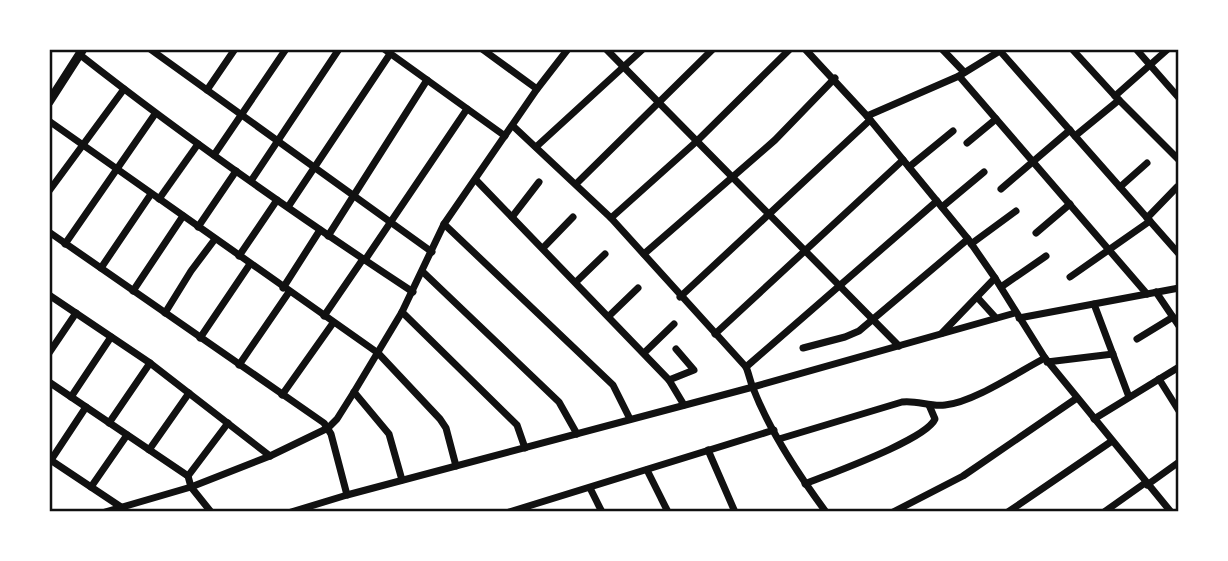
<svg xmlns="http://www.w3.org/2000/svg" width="1228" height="561" font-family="Karla,sans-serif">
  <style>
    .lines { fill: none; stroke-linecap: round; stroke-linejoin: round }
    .minor { stroke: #111; stroke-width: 7 }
    .tertiary { stroke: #111; stroke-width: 9 }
    .neatline { fill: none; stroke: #111; stroke-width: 2.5 }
  </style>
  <rect width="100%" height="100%" fill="#fff"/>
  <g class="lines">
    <g class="minor">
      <path d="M150,49L432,252"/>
      <path d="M384,49L505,136"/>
      <path d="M482,49L537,89"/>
      <path d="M606,49L899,346"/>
      <path d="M805,49L867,116L968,239L995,278L1045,358L1171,512"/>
      <path d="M942,49L964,72"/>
      <path d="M1072,49L1115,96L1179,160"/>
      <path d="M1136,49L1179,98"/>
      <path d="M1000,51L1179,254"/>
      <path d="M79,54C187,139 299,217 413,292"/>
      <path d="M959,76L1147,294"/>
      <path d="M207,90L235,49"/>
      <path d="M1115,96L1168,49"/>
      <path d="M867,116L959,76L1003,49"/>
      <path d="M49,121L378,353L440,419L446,428L456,466"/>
      <path d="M513,126L611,218L746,367C749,374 750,381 753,388C770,432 798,474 826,512"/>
      <path d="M1075,136L1119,100"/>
      <path d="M967,143L996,119"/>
      <path d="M536,147L643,49"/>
      <path d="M214,155L286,49"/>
      <path d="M909,167L953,131"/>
      <path d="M476,180L669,380L684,405"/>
      <path d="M251,181L339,49"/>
      <path d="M576,184L713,49"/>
      <path d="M1120,187L1147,163"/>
      <path d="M1001,189L1070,130"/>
      <path d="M49,191L124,89"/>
      <path d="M159,199L198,144"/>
      <path d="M288,207L390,54"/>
      <path d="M942,207L984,172"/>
      <path d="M512,217L539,182"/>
      <path d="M611,218L697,141L790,49"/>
      <path d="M1147,218L1177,187"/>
      <path d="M444,224L613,385L630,419"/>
      <path d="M198,227L236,171"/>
      <path d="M49,232L324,423L331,434L347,495"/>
      <path d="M1036,233L1070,204"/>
      <path d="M328,236L427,80"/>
      <path d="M65,244L155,114"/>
      <path d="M971,244L1016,211"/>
      <path d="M543,248L573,217"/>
      <path d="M644,254L775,140L835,78"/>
      <path d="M239,256L277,200"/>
      <path d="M365,260L467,109"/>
      <path d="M101,268L151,194"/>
      <path d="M423,272L559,402L577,434"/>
      <path d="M1070,277L1150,221"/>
      <path d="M576,282L605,254"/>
      <path d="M1001,287L1046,256"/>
      <path d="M283,288L320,230"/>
      <path d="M133,291L183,216"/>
      <path d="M1156,292L1179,326"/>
      <path d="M49,295L150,363L270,456"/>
      <path d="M680,297L870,120"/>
      <path d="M977,297L996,318"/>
      <path d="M1094,304L1129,397"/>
      <path d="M402,312L517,425L525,448"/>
      <path d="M165,313L191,271L215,239"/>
      <path d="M324,316L363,259"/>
      <path d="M609,316L638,288"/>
      <path d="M1019,318L1179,288"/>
      <path d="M942,333L995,278"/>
      <path d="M715,334L903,160"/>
      <path d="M200,338L250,264"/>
      <path d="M1137,339L1173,317"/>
      <path d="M803,348L845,337L859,331L968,239"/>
      <path d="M49,353L76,313"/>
      <path d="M644,353L674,324"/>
      <path d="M1047,362L1113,354"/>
      <path d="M239,365L289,292"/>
      <path d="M746,367L937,201"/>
      <path d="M1159,379L1179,411"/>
      <path d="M669,380L694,370L676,349"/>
      <path d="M49,382L188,476L191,487L211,512"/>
      <path d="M354,392L389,434L402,480"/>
      <path d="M282,395L333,323"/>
      <path d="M71,397L111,337"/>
      <path d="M1094,419L1179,367"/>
      <path d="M109,423L150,363"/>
      <path d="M779,439L902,402C917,400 930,407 945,405C974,402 1018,372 1045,358"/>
      <path d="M149,450L189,393"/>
      <path d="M708,450L735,512"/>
      <path d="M49,459L121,507"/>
      <path d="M51,460L86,407"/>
      <path d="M647,470L668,512"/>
      <path d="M188,476L228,423"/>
      <path d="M805,484C829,474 926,440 935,419L929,405"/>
      <path d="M1147,485L1179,462"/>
      <path d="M91,487L127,435"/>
      <path d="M590,488L602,512"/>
      <path d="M105,512L191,487L270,456L328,428L337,419L354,392L402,312L444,224L537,89L568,49"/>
      <path d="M291,512L347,495L753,387L1015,313"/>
      <path d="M509,512L774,430"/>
      <path d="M893,512L963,476L1077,398"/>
      <path d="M1008,512L1112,441"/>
      <path d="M1104,512L1145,483"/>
    </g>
    <path class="tertiary" d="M49,102L83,49"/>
  </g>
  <rect width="1228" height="561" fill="none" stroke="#ffffff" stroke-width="102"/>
  <rect x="51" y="51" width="1126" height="459" class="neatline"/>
</svg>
